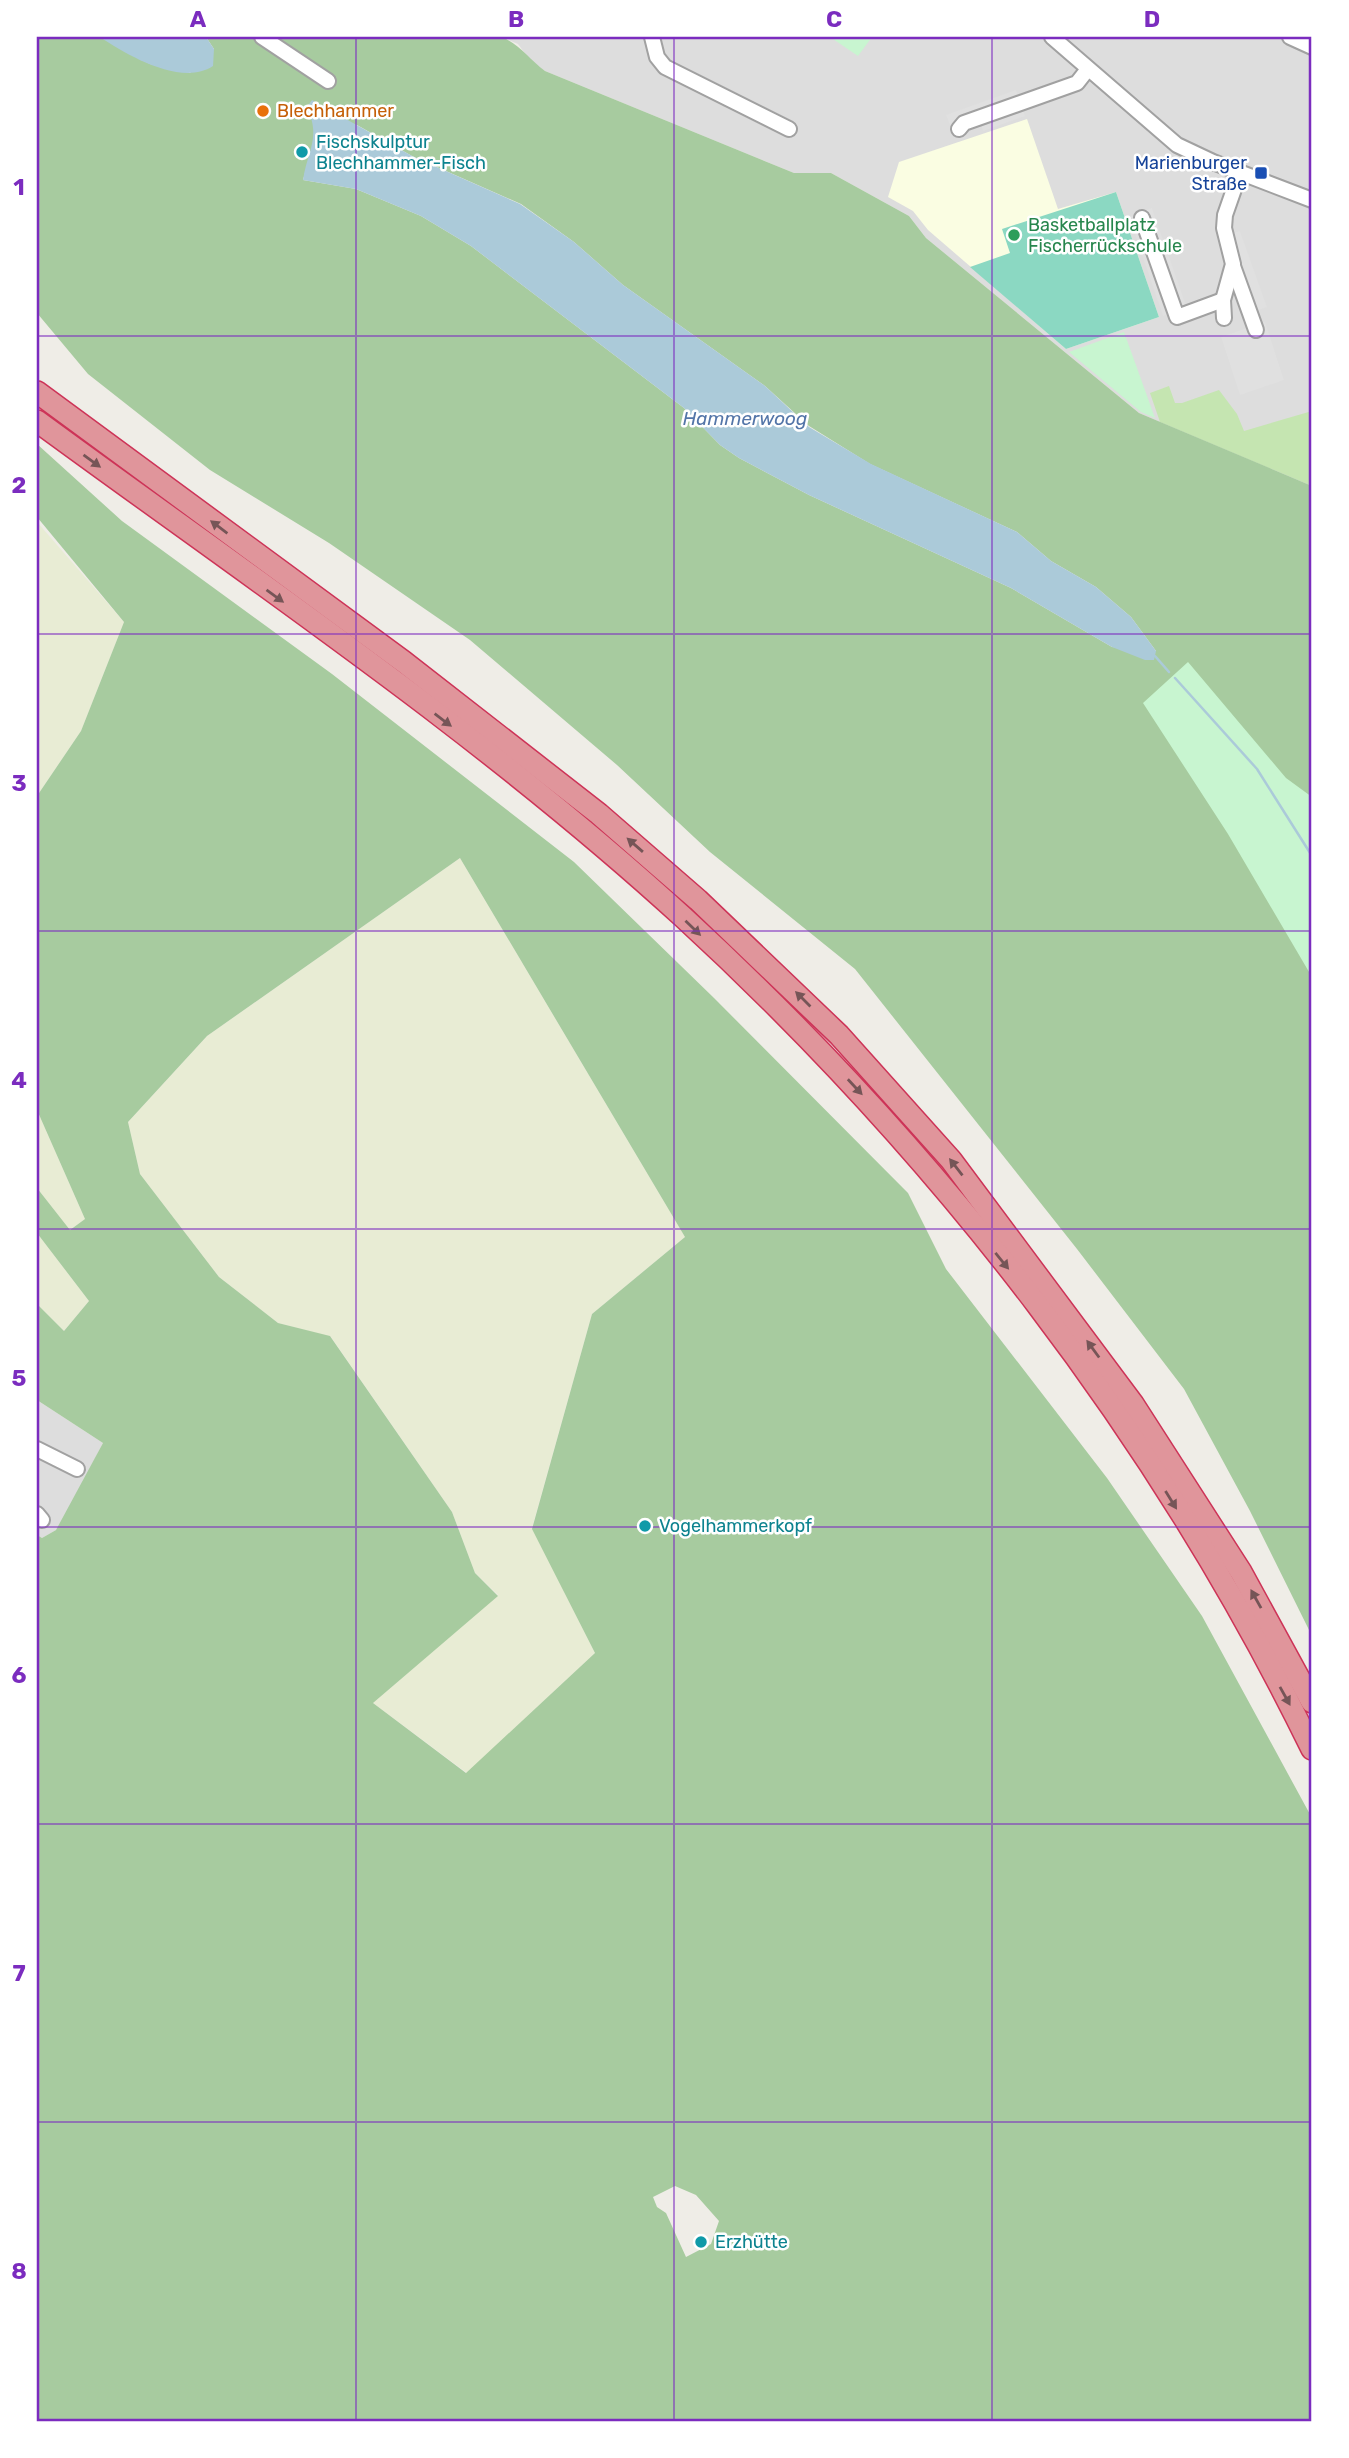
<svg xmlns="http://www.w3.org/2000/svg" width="1349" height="2458" font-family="Rubik,sans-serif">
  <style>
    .residential { fill: #ddd }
    .education { fill: #fafde2 }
    .farmland { fill: #e8ecd4 }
    .grass { fill: #c5e5b1 }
    .forest { fill: #a7cb9f; fill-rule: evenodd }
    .park { fill: #c8f5d0 }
    .pitch { fill: #8bd8c2 }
    .parking { fill: #e0e0e0 }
    .water { fill: #abcad9 }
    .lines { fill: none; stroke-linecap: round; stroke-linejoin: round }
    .stream { stroke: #abcad9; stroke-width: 2.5 }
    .minor-casing { stroke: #a1a1a1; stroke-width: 18 }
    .highway-casing { stroke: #cd3458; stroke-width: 24 }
    .minor { stroke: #fff; stroke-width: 14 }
    .highway { stroke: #e0959b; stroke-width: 21 }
    .oneway { fill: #765557 }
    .grid { fill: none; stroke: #7b2cbf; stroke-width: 2; stroke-opacity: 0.55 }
    .food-dot { fill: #e8710a; stroke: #fff; stroke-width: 2.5 }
    .culture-dot { fill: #0f9aa8; stroke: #fff; stroke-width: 2.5 }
    .transit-dot { fill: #1a4fb4; stroke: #fff; stroke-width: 2.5 }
    .leisure-dot { fill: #2e9e5b; stroke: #fff; stroke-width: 2.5 }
    .labels { text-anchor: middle; stroke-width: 5; stroke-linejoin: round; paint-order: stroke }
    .food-label { font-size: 18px; fill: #c56008; stroke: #fff; text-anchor: start }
    .culture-label { font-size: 18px; fill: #0d838f; stroke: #fff; text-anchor: start }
    .transit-label { font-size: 18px; fill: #164399; stroke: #fff; text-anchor: end }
    .leisure-label { font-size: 18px; fill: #27864d; stroke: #fff; text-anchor: start }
    .water-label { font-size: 19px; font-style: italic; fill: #5375a8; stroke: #fff }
    .neatline { fill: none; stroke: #7b2cbf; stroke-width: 2.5 }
    .grid-label { font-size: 23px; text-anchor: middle; font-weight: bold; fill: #7b2cbf }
  </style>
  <rect width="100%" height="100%" fill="#efede7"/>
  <g class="residential">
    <path d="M502,37H1312V486L1139,413L926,238L909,216L831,173H794L545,71L530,60L518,44Z"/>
    <path d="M37,1400L103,1443L65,1517L56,1530L42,1538L37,1535Z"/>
  </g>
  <path class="education" d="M1027,119L1058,209L1116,192L1159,317L1066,349L928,230L913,211L888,197L899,162Z"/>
  <g class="farmland">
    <path d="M37,522L124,622L81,731L37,796Z"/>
    <path d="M460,858L685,1237L592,1314L532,1528L595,1653L467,1773L373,1703L498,1595L475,1573L452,1512L331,1337L278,1323L219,1277L140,1174L128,1122L207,1036Z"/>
    <path d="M37,1110L85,1219L70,1230L37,1188Z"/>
    <path d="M37,1233L89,1301L64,1331L37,1304Z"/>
  </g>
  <path class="grass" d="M1169,386L1175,403H1182L1219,390L1237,414L1244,431L1312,411V486L1160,422L1150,393Z"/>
  <g class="forest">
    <path d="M37,37H100L150,64L190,73L214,49L206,37H502C520,45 529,59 545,71L794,173H831L909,216L926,238L1139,413L1312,486V1636L1250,1511L1184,1389L1077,1249L855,969L710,852L617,765L470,640L329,543L210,470L88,374L37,313ZM314,123L357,125L412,156L521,204L574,242L623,285L765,386L809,426L870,464L1017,532L1051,561L1096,587L1131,617L1156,651L1112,647L1011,588L809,495L739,458L720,445L684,408L471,246L421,216L356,189L303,180L315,137Z"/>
    <path d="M37,444L122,521L332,674L574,862L714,998L908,1193L946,1269L1107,1478L1202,1616L1312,1818V2421H37L39,1570L37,1535L42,1538L56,1530L103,1443L37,1400V1304L64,1331L89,1301L37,1233V1188L70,1230L85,1219L37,1110V796L81,731L124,622L37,517ZM460,858L685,1237L592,1314L532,1529L595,1653L466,1773L373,1703L498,1596L475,1573L452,1512L330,1336L278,1323L219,1277L140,1174L128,1122L207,1036ZM675,2186L696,2195L719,2221L711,2244L686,2257L666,2213L657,2207L653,2197Z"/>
  </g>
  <g class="park">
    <path d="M830,37H872L858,56Z"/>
    <path d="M1124,332L1155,418L1141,412L1069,352Z"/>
    <path d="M1188,662L1286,778L1312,797V977L1228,834L1143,703Z"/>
  </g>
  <path class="pitch" d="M1116,192L1159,317L1066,349L970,267L1010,253L1002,229Z"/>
  <g class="parking">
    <path d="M1016,90L1020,100L950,125L946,115Z"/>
    <path d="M1022,107L1025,116L983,131L980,121Z"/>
    <path d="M1152,208L1187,308L1163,316L1129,217Z"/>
    <path d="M1240,231L1267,307L1253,312L1230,234Z"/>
    <path d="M1265,322L1284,380L1240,395L1221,337Z"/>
  </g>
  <g class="water">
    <path d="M100,37H206L214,49L213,66C181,87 127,55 100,37Z"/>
    <path d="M312,100L412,156L520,204L574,242L623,285L765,386L809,427L871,464L1017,532L1051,561L1096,587L1131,617L1156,651L1154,660H1145L1112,647L1011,588L809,495L739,458L720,445L684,408L471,246L421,216L356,189L303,180C308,149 321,138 307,107Z"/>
  </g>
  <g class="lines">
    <g class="stream">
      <path d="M1155,656L1169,672"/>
      <path d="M1175,678L1257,769L1312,856"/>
    </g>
    <defs>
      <g id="minor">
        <path d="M262,37L328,81"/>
        <path d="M652,37L657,57L665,67L789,129"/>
        <path d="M1052,37L1177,145L1213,162L1312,200"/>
        <path d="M1290,37L1312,47"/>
        <path d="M959,129L964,123L1077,83L1088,69"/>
        <path d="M1142,218L1177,317L1223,300"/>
        <path d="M1233,266L1256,330"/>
        <path d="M1224,318L1223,300L1233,264L1224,228L1225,215L1240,172"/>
        <path d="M37,1449L77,1469"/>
        <path d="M37,1514L42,1520"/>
      </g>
      <g id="highway">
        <path d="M37,392L404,662L599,814L698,900L839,1035L951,1160L1133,1404L1241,1572L1312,1702"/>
        <path d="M37,421C255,581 483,734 683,917C939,1152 1159,1435 1312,1749"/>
      </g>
    </defs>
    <use href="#minor" class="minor-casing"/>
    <use href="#highway" class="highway-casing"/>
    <use href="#minor" class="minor"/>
    <use href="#highway" class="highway"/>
  </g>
  <defs><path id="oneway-solid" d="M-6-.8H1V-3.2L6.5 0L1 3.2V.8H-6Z" transform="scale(1.75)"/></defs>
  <g class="oneway">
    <use href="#oneway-solid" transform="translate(92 461) rotate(36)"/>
    <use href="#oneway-solid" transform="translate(219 527) rotate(-143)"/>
    <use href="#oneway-solid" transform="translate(275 596) rotate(36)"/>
    <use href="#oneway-solid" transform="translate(443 720) rotate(37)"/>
    <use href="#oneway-solid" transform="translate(635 845) rotate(-139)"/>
    <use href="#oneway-solid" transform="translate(693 928) rotate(44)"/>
    <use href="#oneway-solid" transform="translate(803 999) rotate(-135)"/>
    <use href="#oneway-solid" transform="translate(855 1087) rotate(47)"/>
    <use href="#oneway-solid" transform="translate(956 1167) rotate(-128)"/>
    <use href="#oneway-solid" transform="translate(1002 1261) rotate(51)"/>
    <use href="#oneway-solid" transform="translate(1093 1349) rotate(-126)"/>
    <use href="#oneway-solid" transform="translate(1171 1500) rotate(58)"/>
    <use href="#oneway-solid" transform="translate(1256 1599) rotate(-119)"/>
    <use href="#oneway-solid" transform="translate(1285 1696) rotate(61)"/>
  </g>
  <path class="grid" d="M356,37V2421M674,37V2421M992,37V2421M37,336H1312M37,634H1312M37,931H1312M37,1229H1312M37,1527H1312M37,1824H1312M37,2122H1312"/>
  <circle class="food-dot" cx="263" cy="111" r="7"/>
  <g class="culture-dot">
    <circle cx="302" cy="152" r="7"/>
    <circle cx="645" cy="1526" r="7"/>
    <circle cx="701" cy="2242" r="7"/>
  </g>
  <rect class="transit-dot" x="1254" y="166" width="14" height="14" rx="3.5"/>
  <circle class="leisure-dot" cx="1014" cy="235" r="7"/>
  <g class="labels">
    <g class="food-label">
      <text x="277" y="117">Blechhammer</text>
    </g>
    <g class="culture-label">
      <text x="316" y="148">Fischskulptur<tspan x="316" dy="21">Blechhammer-Fisch</tspan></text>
      <text x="659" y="1532">Vogelhammerkopf</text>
      <text x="715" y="2248">Erzhütte</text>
    </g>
    <g class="transit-label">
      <text x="1247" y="169">Marienburger<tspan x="1247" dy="21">Straße</tspan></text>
    </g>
    <g class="leisure-label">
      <text x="1028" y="231">Basketballplatz<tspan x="1028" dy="21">Fischerrückschule</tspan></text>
    </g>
    <g class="water-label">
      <text x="745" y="425">Hammerwoog</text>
    </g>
  </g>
  <rect width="1349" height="2458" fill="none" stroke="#ffffff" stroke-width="77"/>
  <rect x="38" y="38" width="1272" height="2382" class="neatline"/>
  <g class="grid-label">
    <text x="198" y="27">A</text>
    <text x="516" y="27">B</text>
    <text x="834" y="27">C</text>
    <text x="1152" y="27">D</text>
    <text x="19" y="195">1</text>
    <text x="19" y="493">2</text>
    <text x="19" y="791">3</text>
    <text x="19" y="1088">4</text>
    <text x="19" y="1386">5</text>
    <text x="19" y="1683">6</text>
    <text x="19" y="1981">7</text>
    <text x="19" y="2279">8</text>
  </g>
</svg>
